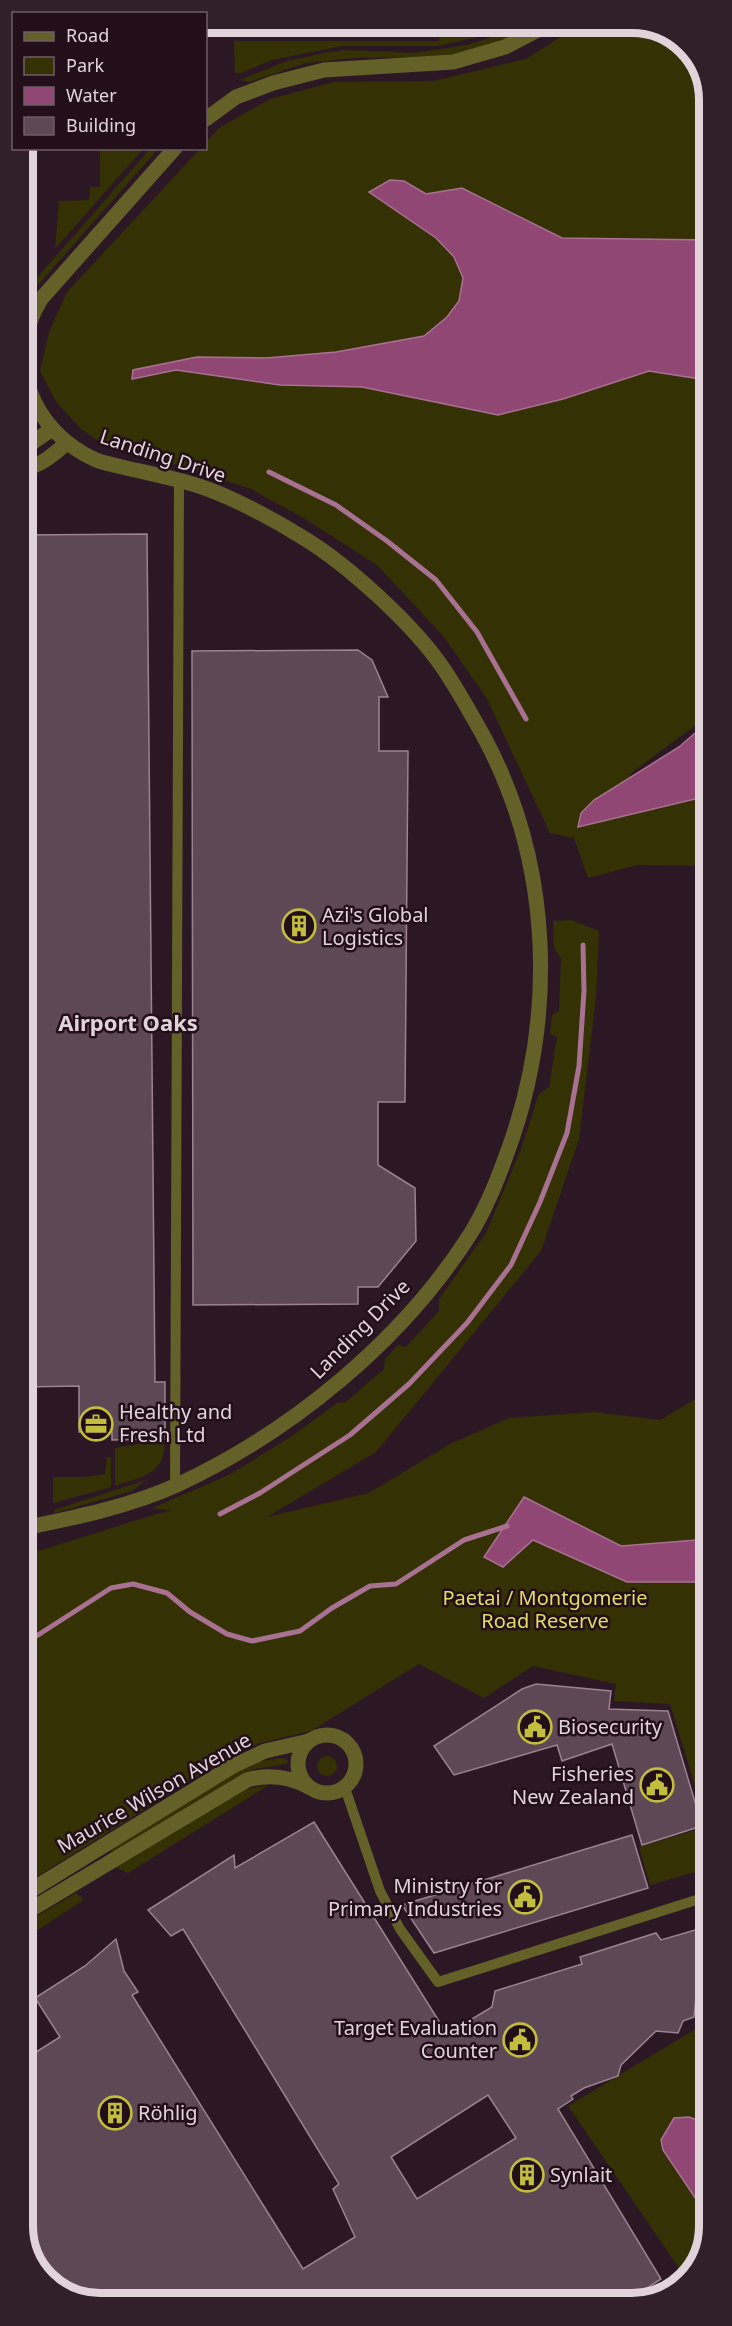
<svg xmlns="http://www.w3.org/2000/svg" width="732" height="2326" font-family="'Noto Sans',sans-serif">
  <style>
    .green { fill: #343105 }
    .water { fill: #904773; stroke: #a87192; stroke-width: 1.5 }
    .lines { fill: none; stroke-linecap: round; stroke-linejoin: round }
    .stream { stroke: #a87192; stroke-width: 5 }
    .building { fill: #5f4855; stroke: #9c8290; stroke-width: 1.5; fill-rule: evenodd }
    .lane { stroke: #636128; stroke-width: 10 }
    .street { stroke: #636128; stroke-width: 15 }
    .labels { text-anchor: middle; stroke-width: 5; stroke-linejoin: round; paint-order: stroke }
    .street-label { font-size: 20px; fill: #e1d3da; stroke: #220f1a }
    .poi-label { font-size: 20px; fill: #e1d3da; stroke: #220f1a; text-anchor: start }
    .park-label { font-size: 20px; fill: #e2dd63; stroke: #220f1a }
    .quarter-label { font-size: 22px; font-weight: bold; fill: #e1d3da; stroke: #220f1a }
    .rim { fill: none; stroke: #e1d3da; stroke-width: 8 }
  </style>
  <rect width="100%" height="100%" fill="#2c1824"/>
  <g class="green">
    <path d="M499,23H511L482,36L438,46H342L272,60L241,73H235L234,41H439L440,34L469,33Z"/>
    <path d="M524,23H536L501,41L442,57L355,58L306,63L249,82L240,80L287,61L328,52L349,50L415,53L467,45L511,31Z"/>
    <path d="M583,23H638L683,41L707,80V240L561,238L462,188L426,194L404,181L370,192L436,238L454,257L463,278L459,301L447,317L423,336L336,352L266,358L197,357L133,370V378L176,370L280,385L362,387L498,415L563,399L649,371L707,380L708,716L630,774L634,783L695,799L708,805V869L703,866L637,865L588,878L574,838L550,833L487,699L444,637L377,565L305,519L251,489L184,467L108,447L81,429L57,403L40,371L49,332L67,292L200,149L206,148V142L219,128L270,99L334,82L433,81L526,59Z"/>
    <path d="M100,149H143L55,249L59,201L89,200L90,187H100Z"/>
    <path d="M150,149H158L36,287L23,311V298L34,281Z"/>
    <path d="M571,920L599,931L596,997L579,1139L541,1251L376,1452L267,1517L369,1493L450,1444L509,1418L595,1412L660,1420L709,1391V1539L621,1546L525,1497L484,1557L503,1567L533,1540L627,1582H709V1831L670,1704L614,1701L616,1684L533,1666L484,1698L419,1664L311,1731L260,1743L225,1759L25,1884L24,1551L42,1550L156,1514L172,1511L152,1508L229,1475L292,1436L337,1403L346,1402L384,1369L385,1359L398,1345L406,1347L439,1311V1299L486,1233L521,1149L539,1094L549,1087L557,1037L550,1034L552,1015L559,1011L561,958L554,948L553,921Z"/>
    <path d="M164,1439C168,1474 141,1477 115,1486V1448Z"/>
    <path d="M107,1457H111V1487L53,1503V1477H85L105,1474Z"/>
    <path d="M32,1476H37V1505L24,1507V1488L33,1487Z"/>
    <path d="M146,1480L132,1491L55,1513L54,1510Z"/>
    <circle cx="327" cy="1766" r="10"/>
    <path d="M280,1758L287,1759L288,1762L286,1764L255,1769L243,1774L114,1853L110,1850L239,1768L257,1762Z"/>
    <path d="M269,1785L128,1873L115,1867L241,1790Z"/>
    <path d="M699,1829L709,1868L650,1885L639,1847Z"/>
    <path d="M76,1893L84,1900L25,1938V1923Z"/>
    <path d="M709,2021V2227L693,2274L675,2286L679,2268L568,2106Z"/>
  </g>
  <g class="water">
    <path d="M390,180L404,181L426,194L462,188L562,238L707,240V380L649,371L563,399L498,415L362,387L280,385L176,370L132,379L133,370L197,357L266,358L336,352L424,336L447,317L459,301L463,278L454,257L436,238L369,192Z"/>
    <path d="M708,722V805L695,799L578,827L581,813L594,800L679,747Z"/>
    <path d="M524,1497L621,1546L709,1539V1582H627L533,1540L503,1567L484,1557Z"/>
    <path d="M689,2117L709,2124V2226L698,2202L663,2150L661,2140L674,2118Z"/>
  </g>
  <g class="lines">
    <g class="stream">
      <path d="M269,472L336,505L387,541L436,580L477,632L526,719"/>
      <path d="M220,1514L260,1493L350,1435L409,1384L467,1323L511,1265L540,1202L567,1133L579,1066L584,991L583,945"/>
      <path d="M24,1644L111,1588L133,1584L167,1593L190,1612L227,1634L252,1641L300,1631L332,1608L370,1586L396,1584L464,1540L507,1526"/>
    </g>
  </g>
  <g class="building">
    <path d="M147,534L155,1382H165V1439L112,1440V1432H79V1386L24,1387L23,535Z"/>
    <path d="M358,650L372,660L388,697H379V751H408L405,1102H378V1165L415,1188L416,1241L378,1287H358V1304L193,1305L192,651Z"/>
    <path d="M536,1684L611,1691L609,1709L668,1711L702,1826L642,1845L612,1744L562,1761L557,1745L454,1775L434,1746L522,1689Z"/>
    <path d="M314,1822L447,2034L492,2007L495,1991L582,1964L580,1957L656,1933L661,1940L709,1926V1993L697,1986L694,2017L683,2021L678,2033L656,2031L621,2065L618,2076L584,2088L571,2096L573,2099L558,2109L661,2279L638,2294L642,2301L94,2303L49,2285L25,2246V2059L60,2037L35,1998L85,1966L116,1939L124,1971L138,1992L132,1995L303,2269L355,2237L333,2189L339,2184L183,1929L171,1936L148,1910L234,1855L235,1868ZM488,2095L516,2138L417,2199L391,2157Z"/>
    <path d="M632,1835L648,1888L434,1953L402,1905Z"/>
  </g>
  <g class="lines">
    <g class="lane">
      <path d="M175,1486L179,481"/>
      <path d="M345,1788L380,1891L400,1929L438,1982L709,1896"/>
    </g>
    <g class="street">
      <path d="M206,119L236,97L273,83L324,70L453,62L505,47L551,23"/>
      <path d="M23,449L52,429"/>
      <path d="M23,469C41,466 54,454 67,443"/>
      <path d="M24,1528C74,1518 131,1506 177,1485C291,1432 401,1342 469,1236C485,1211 496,1184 506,1156C557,1020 553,866 484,737C471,714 458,690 443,668C414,625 347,564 302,537C273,519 230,496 199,486C174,478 147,473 122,467C113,465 104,463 96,460C32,431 3,361 41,299L175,148"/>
      <circle cx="327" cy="1764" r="29"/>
      <path d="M25,1894L233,1766L265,1751L309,1741"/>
      <path d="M25,1913L247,1780C268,1774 290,1777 309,1787"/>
    </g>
  </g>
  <defs>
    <symbol id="building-ring" viewBox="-11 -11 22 22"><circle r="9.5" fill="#220f1a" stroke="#c3bd3e" stroke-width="1.5"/><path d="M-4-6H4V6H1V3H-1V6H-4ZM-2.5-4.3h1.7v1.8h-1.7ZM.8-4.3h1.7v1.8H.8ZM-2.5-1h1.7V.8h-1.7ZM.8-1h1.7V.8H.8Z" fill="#c3bd3e"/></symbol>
    <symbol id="office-ring" viewBox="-11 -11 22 22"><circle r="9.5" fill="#220f1a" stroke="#c3bd3e" stroke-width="1.5"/><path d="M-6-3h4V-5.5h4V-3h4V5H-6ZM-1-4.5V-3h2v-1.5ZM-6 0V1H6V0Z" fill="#c3bd3e"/></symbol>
    <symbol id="civic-ring" viewBox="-11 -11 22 22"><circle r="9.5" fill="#220f1a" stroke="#c3bd3e" stroke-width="1.5"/><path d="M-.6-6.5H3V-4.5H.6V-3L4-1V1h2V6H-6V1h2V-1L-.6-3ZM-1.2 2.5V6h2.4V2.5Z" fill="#c3bd3e"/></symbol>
  </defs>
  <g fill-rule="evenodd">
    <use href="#building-ring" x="280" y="907" width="38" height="38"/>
    <use href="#office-ring" x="77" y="1405" width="38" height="38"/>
    <use href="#civic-ring" x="516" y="1708" width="38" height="38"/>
    <use href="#civic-ring" x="638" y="1766" width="38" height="38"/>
    <use href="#civic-ring" x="506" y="1878" width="38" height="38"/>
    <use href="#civic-ring" x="501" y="2021" width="38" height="38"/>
    <use href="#building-ring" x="96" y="2094" width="38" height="38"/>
    <use href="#building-ring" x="508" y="2156" width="38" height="38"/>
  </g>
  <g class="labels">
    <g class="street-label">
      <text transform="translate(163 456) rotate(18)" y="7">Landing Drive</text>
      <text transform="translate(360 1329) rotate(-45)" y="7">Landing Drive</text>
      <text transform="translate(154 1793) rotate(-30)" y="7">Maurice Wilson Avenue</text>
    </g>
    <g class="poi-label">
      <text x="322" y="922">Azi's Global<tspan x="322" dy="23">Logistics</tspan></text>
      <text x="119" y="1419">Healthy and<tspan x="119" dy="23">Fresh Ltd</tspan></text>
      <text x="558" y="1734">Biosecurity</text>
      <text x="634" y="1781" text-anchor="end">Fisheries<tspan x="634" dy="23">New Zealand</tspan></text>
      <text x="502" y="1893" text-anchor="end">Ministry for<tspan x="502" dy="23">Primary Industries</tspan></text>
      <text x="497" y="2035" text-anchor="end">Target Evaluation<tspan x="497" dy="23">Counter</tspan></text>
      <text x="138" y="2120">Röhlig</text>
      <text x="550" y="2182">Synlait</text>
    </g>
    <g class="park-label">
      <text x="545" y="1605">Paetai / Montgomerie<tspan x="545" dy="23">Road Reserve</tspan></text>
    </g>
    <g class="quarter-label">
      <text x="128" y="1031">Airport Oaks</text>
    </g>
  </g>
  <path d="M0 0H732V2326H0ZM100 33H632A67 67 0 0 1 699 100V2226A67 67 0 0 1 632 2293H100A67 67 0 0 1 33 2226V100A67 67 0 0 1 100 33Z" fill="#311f29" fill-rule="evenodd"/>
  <path class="rim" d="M100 33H632A67 67 0 0 1 699 100V2226A67 67 0 0 1 632 2293H100A67 67 0 0 1 33 2226V100A67 67 0 0 1 100 33Z"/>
  <rect x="12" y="12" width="195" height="138" fill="#220f1a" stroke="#6e5d67" stroke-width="1.5"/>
  <rect x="24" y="32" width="30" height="9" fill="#636128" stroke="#6e5d67" stroke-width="1.5"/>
  <text x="66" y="42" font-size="18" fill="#e1d3da">Road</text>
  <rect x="24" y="57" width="30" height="18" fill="#343105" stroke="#6e5d67" stroke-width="1.5"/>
  <text x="66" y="72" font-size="18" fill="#e1d3da">Park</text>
  <rect x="24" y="87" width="30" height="18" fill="#904773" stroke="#6e5d67" stroke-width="1.5"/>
  <text x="66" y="102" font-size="18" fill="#e1d3da">Water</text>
  <rect x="24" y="117" width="30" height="18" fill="#5f4855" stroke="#6e5d67" stroke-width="1.5"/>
  <text x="66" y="132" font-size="18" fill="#e1d3da">Building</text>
</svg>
